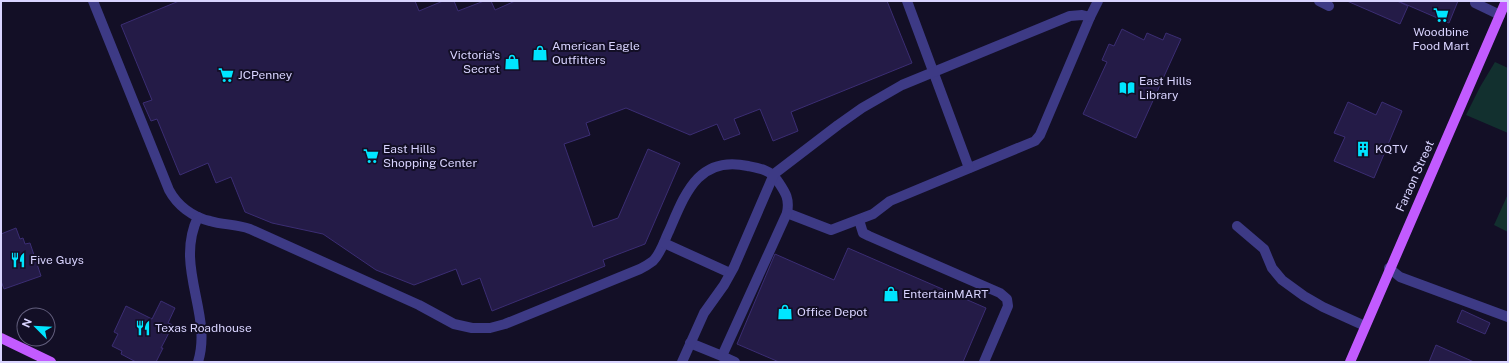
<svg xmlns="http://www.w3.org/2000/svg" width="1509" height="363" font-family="'Public Sans',sans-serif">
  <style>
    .green { fill: #12302f }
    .building { fill: #241b47; stroke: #3b2d73 }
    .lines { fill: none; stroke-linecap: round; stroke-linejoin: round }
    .minor { stroke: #3d3a85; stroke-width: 10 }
    .major { stroke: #c25bff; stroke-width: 10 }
    .labels { text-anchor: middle; stroke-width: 4; stroke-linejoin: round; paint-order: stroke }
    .poi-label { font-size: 12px; fill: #d9d4ff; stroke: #130f26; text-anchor: start }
    .street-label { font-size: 12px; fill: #d9d4ff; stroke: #130f26 }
  </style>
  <rect width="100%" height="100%" fill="#130f26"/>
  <g class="green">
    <path d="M1495,62L1508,68V133L1466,115L1480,87Z"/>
    <path d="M1508,194V232L1494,225Z"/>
  </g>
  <g class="building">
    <path d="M179,1H415L419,11L443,1H454L458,11L484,1H491L495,10L515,1H887L912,63L791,112L798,131L773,141L760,109L734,119L740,134L724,140L717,124L690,135L626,108L586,123L590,135L564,144L593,227L618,218L648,149L680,163L645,244L603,260L605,266L492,311L480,278L462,285L456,269L414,285L376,270L323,234L272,223L245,212L231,177L216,183L208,163L180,175L157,119L151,121L143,103L152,100L121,25Z"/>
    <path d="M1347,1H1397L1408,6L1400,24Z"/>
    <path d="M1398,1H1458L1449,23Z"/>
    <path d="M1122,29L1144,40L1147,33L1163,40L1166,33L1181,39L1136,138L1083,114L1107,62L1102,60L1109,44L1114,46Z"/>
    <path d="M1348,102L1376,115L1382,102L1402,111L1374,178L1334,161L1345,137L1334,133Z"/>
    <path d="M16,228L20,239L23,238L25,244L30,243L41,276L4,289L1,281V234Z"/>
    <path d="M848,248L986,308L963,362H779L737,344L775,254L834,280Z"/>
    <path d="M161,301L175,308L168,323L173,325L161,348H163L156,362H136L121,354L122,351L112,346L118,334L114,332L126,306L152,319Z"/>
    <path d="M1462,310L1490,323L1485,334L1457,322Z"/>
    <path d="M1436,345L1474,362H1429Z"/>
  </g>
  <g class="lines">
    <g class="minor">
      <path d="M93,1L169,190C177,205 192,217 210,221C223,225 236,224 250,229L419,305L454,324L472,328H490L505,324L640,269C644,267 649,264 653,261C661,253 664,241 669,231C685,194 698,155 748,166C758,168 771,170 777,180C785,192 790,198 787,213L831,230L873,214L890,201L1035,141L1040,135L1090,17"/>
      <path d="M907,1L969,168"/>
      <path d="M1319,1L1329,6"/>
      <path d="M1476,1L1475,3L1500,15"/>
      <path d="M198,217C174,267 213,314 198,362"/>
      <path d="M859,220L863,233L869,236L1000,293L1007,299L1008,306L984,362"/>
      <path d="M1237,226L1264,249L1272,268L1282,280L1304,296L1323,307L1365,326"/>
      <path d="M664,243L730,273"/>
      <path d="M1389,268L1400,277L1508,317"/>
      <path d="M690,343L722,356"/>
      <path d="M682,362L704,313L724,285L734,267L774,174L838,125L862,108L902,85L1070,16L1082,15L1090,17L1098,1"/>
      <path d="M735,362L722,356L787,213"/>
    </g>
    <g class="major">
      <path d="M1,338L51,362"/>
      <path d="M1350,362L1506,1"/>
    </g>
  </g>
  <defs>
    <symbol id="supermarket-bare" viewBox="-9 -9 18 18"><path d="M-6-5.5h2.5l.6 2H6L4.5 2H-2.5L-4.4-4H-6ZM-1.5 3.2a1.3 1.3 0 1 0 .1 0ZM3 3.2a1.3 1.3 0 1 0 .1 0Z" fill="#00e5ff" stroke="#130f26" stroke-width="2.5" paint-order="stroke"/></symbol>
    <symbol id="shop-bare" viewBox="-9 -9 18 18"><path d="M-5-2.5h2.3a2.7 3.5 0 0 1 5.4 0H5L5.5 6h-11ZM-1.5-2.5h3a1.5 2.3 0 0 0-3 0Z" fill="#00e5ff" stroke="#130f26" stroke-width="2.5" paint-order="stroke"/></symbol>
    <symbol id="library-bare" viewBox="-9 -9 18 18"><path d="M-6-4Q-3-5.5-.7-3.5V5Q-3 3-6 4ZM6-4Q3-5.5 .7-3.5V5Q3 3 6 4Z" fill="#00e5ff" stroke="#130f26" stroke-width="2.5" paint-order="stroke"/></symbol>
    <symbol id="building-bare" viewBox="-9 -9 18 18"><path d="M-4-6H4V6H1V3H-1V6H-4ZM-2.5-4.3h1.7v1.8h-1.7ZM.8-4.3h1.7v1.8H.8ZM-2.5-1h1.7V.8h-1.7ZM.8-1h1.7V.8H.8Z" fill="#00e5ff" stroke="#130f26" stroke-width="2.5" paint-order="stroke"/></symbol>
    <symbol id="restaurant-bare" viewBox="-9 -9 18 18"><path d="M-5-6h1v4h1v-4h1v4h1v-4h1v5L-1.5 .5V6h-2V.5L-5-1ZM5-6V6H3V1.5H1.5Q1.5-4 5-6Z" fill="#00e5ff" stroke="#130f26" stroke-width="2.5" paint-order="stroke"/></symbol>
  </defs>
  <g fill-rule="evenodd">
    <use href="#supermarket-bare" x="1430" y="4" width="22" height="22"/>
    <use href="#shop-bare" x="529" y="42" width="22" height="22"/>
    <use href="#shop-bare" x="501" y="51" width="22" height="22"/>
    <use href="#supermarket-bare" x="215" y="64" width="22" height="22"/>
    <use href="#library-bare" x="1116" y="77" width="22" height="22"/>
    <use href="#building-bare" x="1352" y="138" width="22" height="22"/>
    <use href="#supermarket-bare" x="360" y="145" width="22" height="22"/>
    <use href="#restaurant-bare" x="7" y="249" width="22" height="22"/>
    <use href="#shop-bare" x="880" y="283" width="22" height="22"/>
    <use href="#shop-bare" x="774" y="301" width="22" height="22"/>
    <use href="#restaurant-bare" x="132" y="317" width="22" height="22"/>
  </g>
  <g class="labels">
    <g class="poi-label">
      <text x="1441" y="36" text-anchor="middle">Woodbine<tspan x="1441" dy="14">Food Mart</tspan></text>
      <text x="552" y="50">American Eagle<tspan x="552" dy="14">Outfitters</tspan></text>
      <text x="500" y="59" text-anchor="end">Victoria's<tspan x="500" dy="14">Secret</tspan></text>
      <text x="238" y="79">JCPenney</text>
      <text x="1139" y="85">East Hills<tspan x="1139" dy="14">Library</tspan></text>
      <text x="383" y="153">East Hills<tspan x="383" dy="14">Shopping Center</tspan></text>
      <text x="1375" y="153">KQTV</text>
      <text x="30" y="264">Five Guys</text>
      <text x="903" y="298">EntertainMART</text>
      <text x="797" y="316">Office Depot</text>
      <text x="155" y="332">Texas Roadhouse</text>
    </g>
    <g class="street-label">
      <text transform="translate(1415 176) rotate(-66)" y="4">Faraon Street</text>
    </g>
  </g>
  <rect width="1509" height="363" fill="none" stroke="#d9d4ff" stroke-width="4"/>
  <g transform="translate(36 327) rotate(294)"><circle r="19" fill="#130f26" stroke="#625e7d"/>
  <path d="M0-3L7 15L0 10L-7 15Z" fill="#00e5ff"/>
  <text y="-6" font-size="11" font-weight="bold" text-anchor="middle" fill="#d9d4ff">N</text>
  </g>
</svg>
